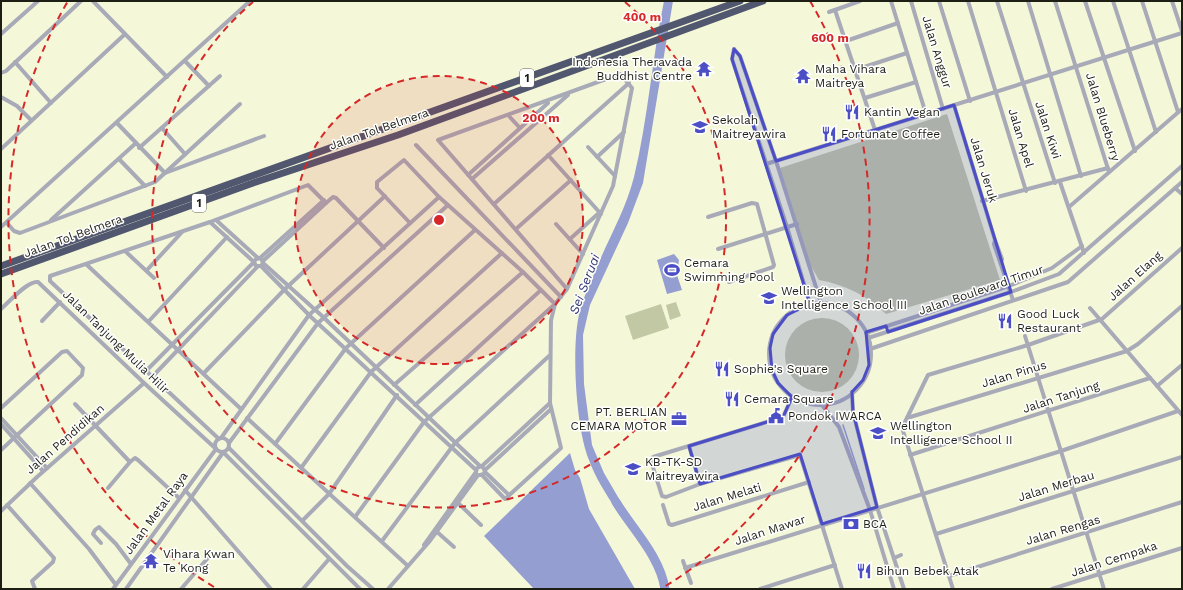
<svg xmlns="http://www.w3.org/2000/svg" width="1183" height="590" font-family="'Work Sans',sans-serif">
  <style>
    .green { fill: #c3c8a4 }
    .water { fill: #959ed0 }
    .lines { fill: none; stroke-linecap: round; stroke-linejoin: round }
    .stream { stroke: #959ed0; stroke-width: 1.5 }
    .river { stroke: #959ed0; stroke-width: 9 }
    .street { stroke: #a8aab7; stroke-width: 4 }
    .highway { stroke: #525770; stroke-width: 7 }
    .marked { fill: #4b4ec4; fill-opacity: 0.2; stroke: #4b4ec4; stroke-width: 3; stroke-linejoin: round }
    .ring { fill: none; stroke: #d62828; stroke-width: 2; stroke-dasharray: 7 5 }
    .labels { text-anchor: middle; stroke-width: 3; stroke-linejoin: round; paint-order: stroke }
    .shield { fill: #fff; stroke: #62625a; stroke-width: 1 }
    .shield-label { font-size: 11px; font-weight: bold; fill: #1e1f14 }
    .street-label { font-size: 12px; fill: #1e1f14; stroke: #fff }
    .poi-label { font-size: 12px; fill: #1e1f14; stroke: #fff; text-anchor: start }
    .water-label { font-size: 13px; font-style: italic; fill: #333976; stroke: #fff }
    .centre { fill: #d62828; stroke: #fff; stroke-width: 2 }
    .ring-label { font-size: 12px; text-anchor: middle; font-weight: bold; fill: #d62828; stroke: #fff; stroke-width: 3; stroke-linejoin: round; paint-order: stroke }
  </style>
  <rect width="100%" height="100%" fill="#f4f8d9"/>
  <g class="green">
    <path d="M947,114L1000,280L886,314C867,295 845,285 819,280L811,266L780,168Z"/>
    <path d="M676,302L681,316L670,320L666,305Z"/>
    <path d="M661,304L669,328L633,340L625,316Z"/>
    <circle cx="822" cy="355" r="37"/>
  </g>
  <g class="water">
    <path d="M664,1H673L643,183L628,223L590,305L583,335L584,384L592,445L604,473L625,509L620,516C609,498 596,480 589,460C576,428 572,354 578,320C580,304 588,289 594,274C607,241 625,212 634,177C648,119 652,59 664,1Z"/>
    <path d="M674,254L679,260L677,275L682,290L667,294L657,260Z"/>
    <path d="M570,453L575,470L580,478L589,509L635,589H534L484,536Z"/>
  </g>
  <g class="lines">
    <path class="stream" d="M843,425L864,489"/>
    <path class="river" d="M616,502C633,530 660,556 665,589"/>
    <g class="street">
      <path d="M93,1L167,77"/>
      <path d="M891,1L926,114"/>
      <path d="M911,1L943,109"/>
      <path d="M939,1L970,101"/>
      <path d="M968,1L1026,191"/>
      <path d="M997,1L1055,183"/>
      <path d="M1028,1L1081,176"/>
      <path d="M1055,1L1109,172"/>
      <path d="M1085,1L1135,151"/>
      <path d="M1113,1L1156,132"/>
      <path d="M1142,1L1178,112"/>
      <path d="M1172,1L1182,31"/>
      <path d="M835,10L875,130L1182,33"/>
      <path d="M829,12L860,1"/>
      <path d="M1,34L38,1"/>
      <path d="M846,41L898,23"/>
      <path d="M734,49L740,56L776,161L821,303"/>
      <path d="M734,49L732,59L787,227L810,304"/>
      <path d="M185,61L209,86"/>
      <path d="M15,62L51,103"/>
      <path d="M855,70L907,53"/>
      <path d="M1,73L6,71L81,1"/>
      <path d="M1,97L17,106L31,120"/>
      <path d="M865,98L916,82"/>
      <path d="M954,105L995,240L1002,259L1001,262"/>
      <path d="M508,115L520,128"/>
      <path d="M117,123L165,173"/>
      <path d="M162,128L185,154"/>
      <path d="M416,145L561,297"/>
      <path d="M588,147L615,176"/>
      <path d="M139,148L220,76"/>
      <path d="M1,149L124,35"/>
      <path d="M548,155L601,214"/>
      <path d="M597,157L624,132"/>
      <path d="M119,159L145,186"/>
      <path d="M766,164L875,130"/>
      <path d="M165,173L264,136"/>
      <path d="M468,175L548,103"/>
      <path d="M472,179L568,95"/>
      <path d="M1060,182L1084,253"/>
      <path d="M1175,188L1182,194"/>
      <path d="M982,201L1108,168"/>
      <path d="M494,204L629,83"/>
      <path d="M1069,207L1182,109"/>
      <path d="M708,217L752,203L757,204L774,265L773,267L729,282"/>
      <path d="M51,220L136,143"/>
      <path d="M216,220L258,258"/>
      <path d="M7,223L14,231L20,233L155,182L240,104"/>
      <path d="M410,223L377,188V182L404,160L439,197L523,272L555,304"/>
      <path d="M556,224L583,254"/>
      <path d="M1,227L250,1"/>
      <path d="M516,229L571,180"/>
      <path d="M570,239L600,212"/>
      <path d="M995,240L994,244L1013,300"/>
      <path d="M718,249L797,224"/>
      <path d="M125,251L154,278"/>
      <path d="M260,258L324,200"/>
      <path d="M263,261L326,203"/>
      <path d="M263,263L321,315L480,466"/>
      <path d="M87,265L241,409"/>
      <path d="M261,266L311,317L476,470"/>
      <path d="M147,270L183,231"/>
      <circle cx="820" cy="354" r="51"/>
      <path d="M1090,308L1182,415"/>
      <path d="M1,309C9,302 28,280 38,282L144,383L215,448"/>
      <path d="M42,321L60,302"/>
      <path d="M149,321L227,237"/>
      <path d="M866,333L1009,286L1052,268L1082,246"/>
      <path d="M1025,336L1104,589"/>
      <path d="M868,338L1011,292L1059,274L1182,166"/>
      <path d="M870,349L1068,282L1182,182"/>
      <path d="M146,371L254,262L256,259L261,258L263,263L261,266H256L254,262L210,222"/>
      <path d="M204,373L284,290L385,196"/>
      <path d="M152,377L258,266"/>
      <path d="M394,385L523,272"/>
      <path d="M1157,386L1182,365"/>
      <path d="M852,392L853,412L877,507L904,589"/>
      <path d="M792,397L783,417L653,457L651,461L662,496L666,497L700,484L800,455L842,589"/>
      <path d="M75,404L130,462L135,458L138,460L179,498"/>
      <path d="M415,405L541,290"/>
      <path d="M822,405L839,427L870,510L894,589"/>
      <path d="M1,408L62,352L67,351L83,368L82,375L1,450"/>
      <path d="M1,418L47,468"/>
      <path d="M247,418L408,566"/>
      <path d="M907,418L1127,351L1138,344L1182,306"/>
      <path d="M1,424L43,471"/>
      <circle cx="222" cy="445" r="7"/>
      <path d="M221,438L309,315L439,197"/>
      <path d="M219,439L50,281V276L210,222L308,185L326,203L333,197L336,198L384,248"/>
      <path d="M229,443L318,323L448,205"/>
      <path d="M275,444L346,348L475,230"/>
      <path d="M689,446L700,484"/>
      <path d="M229,448L347,566L373,589"/>
      <path d="M224,453L360,589"/>
      <path d="M910,455L1150,378"/>
      <path d="M482,466L550,403"/>
      <path d="M301,468L371,372L502,253"/>
      <path d="M485,470L550,410"/>
      <path d="M485,472L509,495"/>
      <path d="M482,475L505,499L561,448L550,403L551,320L555,304"/>
      <path d="M30,483L89,549L116,585"/>
      <path d="M108,488L130,462"/>
      <path d="M185,490L271,589"/>
      <path d="M457,502L481,525"/>
      <path d="M7,505L54,558L53,562L32,581L35,589"/>
      <path d="M663,505L669,524L672,525L809,482"/>
      <path d="M1,511L37,477L144,383"/>
      <path d="M355,517L424,422L555,304L567,289L613,186L632,88L620,74L438,140L567,289"/>
      <path d="M303,520L329,494L397,395"/>
      <path d="M436,531L454,547"/>
      <path d="M936,534L1182,457"/>
      <path d="M382,541L455,443L549,356"/>
      <path d="M101,543L93,534L95,530L99,527L116,544L131,564"/>
      <path d="M424,545L476,472L477,468L482,466L485,471L484,474L480,475"/>
      <path d="M894,558L901,555"/>
      <path d="M683,561L691,583"/>
      <path d="M685,568L1061,451L1178,411"/>
      <path d="M881,574L889,571"/>
      <path d="M949,576L1182,502"/>
      <path d="M113,589L216,449"/>
      <path d="M126,589L222,454"/>
      <path d="M181,589L207,559"/>
      <path d="M303,589L329,559"/>
      <path d="M388,589L429,542L478,475"/>
      <path d="M760,589L835,565"/>
      <path d="M953,589L903,431L905,422L928,375L1028,345L1102,319L1182,248"/>
      <path d="M1052,589L1182,548"/>
    </g>
    <g class="highway">
      <path d="M1,266L740,1"/>
      <path d="M1,274L253,183L398,135L763,1"/>
    </g>
  </g>
  <path class="marked" d="M734,49L740,56L776,161L954,105L1011,292L888,332L886,326L866,332L869,365L863,380L852,392L853,412L877,507L822,524L800,454L700,484L689,446L783,417L792,397L778,383L772,370L770,348L773,334L787,315L810,304L732,59Z"/>
  <circle cx="439" cy="220" r="144" fill="#d62828" fill-opacity=".12"/>
  <g class="ring">
    <circle cx="439" cy="220" r="144"/>
    <path d="M625 2A287 287 0 1 1 253 2"/>
    <path d="M214 587A431 431 0 0 1 68 1M810 1A431 431 0 0 1 664 587"/>
  </g>
  <defs>
    <symbol id="temple-bare" viewBox="-9 -9 18 18"><path d="M0-6L5-2H3V0L6.5 2.5H4V6H1.5V3h-3V6H-4V2.5H-6.5L-3 0V-2H-5Z" fill="#4b4ec4" stroke="#fff" stroke-width="2.5" paint-order="stroke"/></symbol>
    <symbol id="restaurant-bare" viewBox="-9 -9 18 18"><path d="M-5-6h1v4h1v-4h1v4h1v-4h1v5L-1.5 .5V6h-2V.5L-5-1ZM5-6V6H3V1.5H1.5Q1.5-4 5-6Z" fill="#4b4ec4" stroke="#fff" stroke-width="2.5" paint-order="stroke"/></symbol>
    <symbol id="school-bare" viewBox="-9 -9 18 18"><path d="M0-5L7-2L0 1L-7-2ZM-4 1L0 2.5L4 1V4Q0 6-4 4Z" fill="#4b4ec4" stroke="#fff" stroke-width="2.5" paint-order="stroke"/></symbol>
    <symbol id="stadium-bare" viewBox="-9 -9 18 18"><path d="M0-5a6.5 5 0 1 0 0 10a6.5 5 0 1 0 0-10ZM-3.5-1.8h7v3.6h-7Z" fill="#4b4ec4" stroke="#fff" stroke-width="2.5" paint-order="stroke"/></symbol>
    <symbol id="civic-bare" viewBox="-9 -9 18 18"><path d="M-.6-6.5H3V-4.5H.6V-3L4-1V1h2V6H-6V1h2V-1L-.6-3ZM-1.2 2.5V6h2.4V2.5Z" fill="#4b4ec4" stroke="#fff" stroke-width="2.5" paint-order="stroke"/></symbol>
    <symbol id="office-bare" viewBox="-9 -9 18 18"><path d="M-6-3h4V-5.5h4V-3h4V5H-6ZM-1-4.5V-3h2v-1.5ZM-6 0V1H6V0Z" fill="#4b4ec4" stroke="#fff" stroke-width="2.5" paint-order="stroke"/></symbol>
    <symbol id="bank-bare" viewBox="-9 -9 18 18"><path d="M-6-4H6V4H-6ZM0-2.3a2.3 2.3 0 1 0 0 4.6a2.3 2.3 0 1 0 0-4.6Z" fill="#4b4ec4" stroke="#fff" stroke-width="2.5" paint-order="stroke"/></symbol>
  </defs>
  <g fill-rule="evenodd">
    <use href="#temple-bare" x="693" y="58" width="22" height="22"/>
    <use href="#temple-bare" x="792" y="65" width="22" height="22"/>
    <use href="#restaurant-bare" x="841" y="101" width="22" height="22"/>
    <use href="#school-bare" x="689" y="116" width="22" height="22"/>
    <use href="#restaurant-bare" x="818" y="123" width="22" height="22"/>
    <use href="#stadium-bare" x="661" y="259" width="22" height="22"/>
    <use href="#school-bare" x="758" y="287" width="22" height="22"/>
    <use href="#restaurant-bare" x="994" y="310" width="22" height="22"/>
    <use href="#restaurant-bare" x="711" y="358" width="22" height="22"/>
    <use href="#restaurant-bare" x="721" y="388" width="22" height="22"/>
    <use href="#civic-bare" x="765" y="405" width="22" height="22"/>
    <use href="#office-bare" x="668" y="408" width="22" height="22"/>
    <use href="#school-bare" x="867" y="422" width="22" height="22"/>
    <use href="#school-bare" x="622" y="458" width="22" height="22"/>
    <use href="#bank-bare" x="840" y="513" width="22" height="22"/>
    <use href="#temple-bare" x="140" y="550" width="22" height="22"/>
    <use href="#restaurant-bare" x="853" y="560" width="22" height="22"/>
  </g>
  <g class="labels">
    <g class="shield">
      <rect x="520" y="69" width="14" height="18" rx="3"/>
      <rect x="192" y="194" width="14" height="18" rx="3"/>
    </g>
    <g class="shield-label">
      <text x="527" y="82">1</text>
      <text x="199" y="207">1</text>
    </g>
    <g class="street-label">
      <text transform="translate(937 52) rotate(73)" y="4">Jalan Anggur</text>
      <text transform="translate(1103 117) rotate(73)" y="4">Jalan Blueberry</text>
      <text transform="translate(379 129) rotate(-19)" y="4">Jalan Tol Belmera</text>
      <text transform="translate(1048 130) rotate(72)" y="4">Jalan Kiwi</text>
      <text transform="translate(1021 138) rotate(73)" y="4">Jalan Apel</text>
      <text transform="translate(984 170) rotate(73)" y="4">Jalan Jeruk</text>
      <text transform="translate(73 236) rotate(-20)" y="4">Jalan Tol Belmera</text>
      <text transform="translate(1135 276) rotate(-42)" y="4">Jalan Elang</text>
      <text transform="translate(981 290) rotate(-19)" y="4">Jalan Boulevard Timur</text>
      <text transform="translate(116 342) rotate(44)" y="4">Jalan Tanjung Mulia Hilir</text>
      <text transform="translate(1014 374) rotate(-17)" y="4">Jalan Pinus</text>
      <text transform="translate(1061 397) rotate(-18)" y="4">Jalan Tanjung</text>
      <text transform="translate(65 439) rotate(-41)" y="4">Jalan Pendidikan</text>
      <text transform="translate(1056 486) rotate(-17)" y="4">Jalan Merbau</text>
      <text transform="translate(727 497) rotate(-17)" y="4">Jalan Melati</text>
      <text transform="translate(156 513) rotate(-54)" y="4">Jalan Metal Raya</text>
      <text transform="translate(770 530) rotate(-18)" y="4">Jalan Mawar</text>
      <text transform="translate(1063 530) rotate(-17)" y="4">Jalan Rengas</text>
      <text transform="translate(1114 559) rotate(-18)" y="4">Jalan Cempaka</text>
    </g>
    <g class="poi-label">
      <text x="692" y="66" text-anchor="end">Indonesia Theravada<tspan x="692" dy="14">Buddhist Centre</tspan></text>
      <text x="815" y="73">Maha Vihara<tspan x="815" dy="14">Maitreya</tspan></text>
      <text x="864" y="116">Kantin Vegan</text>
      <text x="712" y="124">Sekolah<tspan x="712" dy="14">Maitreyawira</tspan></text>
      <text x="841" y="138">Fortunate Coffee</text>
      <text x="684" y="267">Cemara<tspan x="684" dy="14">Swimming Pool</tspan></text>
      <text x="781" y="295">Wellington<tspan x="781" dy="14">Intelligence School III</tspan></text>
      <text x="1017" y="318">Good Luck<tspan x="1017" dy="14">Restaurant</tspan></text>
      <text x="734" y="373">Sophie's Square</text>
      <text x="744" y="403">Cemara Square</text>
      <text x="667" y="416" text-anchor="end">PT. BERLIAN<tspan x="667" dy="14">CEMARA MOTOR</tspan></text>
      <text x="788" y="420">Pondok IWARCA</text>
      <text x="890" y="430">Wellington<tspan x="890" dy="14">Intelligence School II</tspan></text>
      <text x="645" y="466">KB-TK-SD<tspan x="645" dy="14">Maitreyawira</tspan></text>
      <text x="863" y="528">BCA</text>
      <text x="163" y="558">Vihara Kwan<tspan x="163" dy="14">Te Kong</tspan></text>
      <text x="876" y="575">Bihun Bebek Atak</text>
    </g>
    <g class="water-label">
      <text transform="translate(584 284) rotate(-69)" y="5">Sei Seruai</text>
    </g>
  </g>
  <circle cx="439" cy="220" r="6" class="centre"/>
  <g class="ring-label">
    <text x="642" y="21">400 m</text>
    <text x="830" y="42">600 m</text>
    <text x="541" y="122">200 m</text>
  </g>
  <rect width="1183" height="590" fill="none" stroke="#1e1f14" stroke-width="4"/>
</svg>
